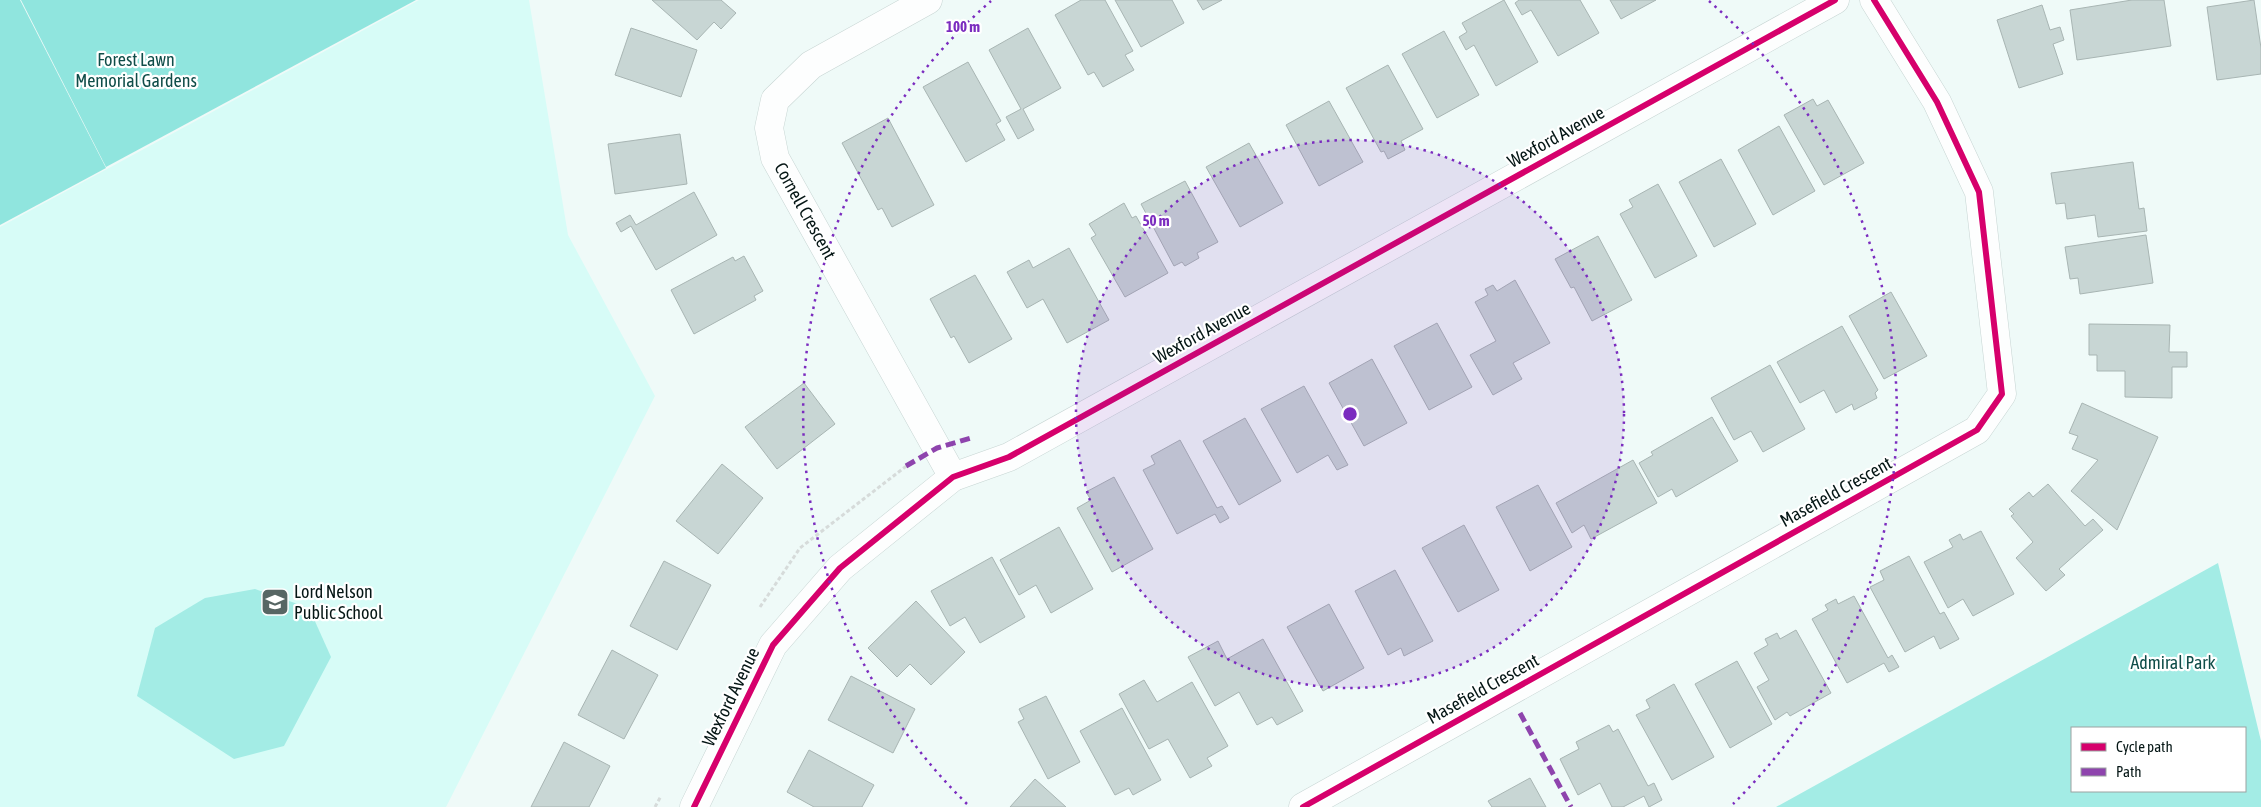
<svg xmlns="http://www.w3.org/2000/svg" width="2261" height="807" font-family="'Asap Condensed',sans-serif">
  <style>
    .built { fill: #d7fcf7 }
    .green { fill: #a3ece5; fill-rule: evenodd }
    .forest { fill: #90e5de }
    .building { fill: #c8d6d4; stroke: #a8b5b3 }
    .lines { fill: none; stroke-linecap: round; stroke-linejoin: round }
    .minor-casing { stroke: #c7d5d3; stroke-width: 29 }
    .path { stroke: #d6dbda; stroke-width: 3; stroke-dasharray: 4 2.5; stroke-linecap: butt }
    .minor { stroke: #fdfefe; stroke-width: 28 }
    .quiet { stroke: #8e44ad; stroke-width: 5; stroke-dasharray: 10 5; stroke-linecap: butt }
    .cycleway-casing { stroke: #fff; stroke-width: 9 }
    .cycleway { stroke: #d6006c; stroke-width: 6 }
    .ring { fill: none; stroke: #7b2cbf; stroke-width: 2.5; stroke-dasharray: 2.5 5 }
    .labels { text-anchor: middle; stroke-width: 4.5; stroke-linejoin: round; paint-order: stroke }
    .park-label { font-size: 18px; fill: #0f4d49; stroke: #fff }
    .street-label { font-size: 18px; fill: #051615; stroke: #fff }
    .poi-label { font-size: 18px; fill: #051615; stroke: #fff; text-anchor: start }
    .centre { fill: #7b2cbf; stroke: #fff; stroke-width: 2.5 }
    .ring-label { font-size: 15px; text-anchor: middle; font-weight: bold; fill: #7b2cbf; stroke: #fff; stroke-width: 4.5; stroke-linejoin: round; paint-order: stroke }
  </style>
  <rect width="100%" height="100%" fill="#effaf8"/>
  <path class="built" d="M419,0H529L568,235L655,396L446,807H0V227Z"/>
  <g class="green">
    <path d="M2218,563L2261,741V807H1776ZM2072,728H2245V791H2072Z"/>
    <path d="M255,589L309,608L331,657L284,746L234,759L137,696L155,628L205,598Z"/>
  </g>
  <g class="forest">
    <path d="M0,0H20L106,168L0,225Z"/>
    <path d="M21,0H416L106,167Z"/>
  </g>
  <g class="building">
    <path d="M652,0H721L736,13L721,29L714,22L697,40Z"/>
    <path d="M1081,0H1105L1133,51L1125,55L1134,70L1103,87L1094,72L1088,75L1055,15Z"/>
    <path d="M1115,0H1172L1184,23L1141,47Z"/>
    <path d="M1197,0H1222L1203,10Z"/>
    <path d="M1504,0L1538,62L1496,86L1474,45L1466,50L1459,37L1467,32L1462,23Z"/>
    <path d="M1519,0H1580L1599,33L1558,56L1531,10L1522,15L1515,3Z"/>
    <path d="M1610,0H1656L1621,19Z"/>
    <path d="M2132,0H2164L2171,46L2077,60L2070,10Z"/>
    <path d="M2254,0L2261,48V74L2217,80L2207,7Z"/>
    <path d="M2042,5L2050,30L2060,27L2064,40L2053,44L2063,74L2019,88L1997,20Z"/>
    <path d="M631,28L697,50L681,97L615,75Z"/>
    <path d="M1028,28L1061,88L1023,109L1034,130L1018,139L1006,117L1021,109L989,50Z"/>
    <path d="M1444,31L1479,95L1437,118L1402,54Z"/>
    <path d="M968,62L1001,121L996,124L1005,140L966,162L923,87Z"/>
    <path d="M1388,65L1423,129L1401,141L1405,150L1388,159L1384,151L1381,152L1346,88Z"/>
    <path d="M1813,99L1817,106L1828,100L1864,163L1824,185L1784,115Z"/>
    <path d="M1329,101L1363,162L1319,186L1286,125Z"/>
    <path d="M888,118L934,205L892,227L882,208L878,210L842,143Z"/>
    <path d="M1779,126L1815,191L1773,215L1738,150Z"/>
    <path d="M680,134L687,184L615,194L608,144Z"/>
    <path d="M1249,143L1283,203L1240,227L1206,167Z"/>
    <path d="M1721,159L1756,224L1714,247L1679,182Z"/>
    <path d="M2133,162L2139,209L2144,208L2147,231L2098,237L2095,215L2067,219L2065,203L2056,204L2051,173Z"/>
    <path d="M1185,181L1218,242L1197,253L1199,258L1185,266L1182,262L1174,266L1141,204Z"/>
    <path d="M1658,184L1697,256L1655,278L1620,214L1633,207L1629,200Z"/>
    <path d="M694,192L717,235L656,270L631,226L621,232L616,223L630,215L636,225Z"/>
    <path d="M1124,203L1132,218L1136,216L1168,273L1125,297L1091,238L1096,235L1089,224Z"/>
    <path d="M2146,235L2153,283L2080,294L2078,278L2070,279L2065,247Z"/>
    <path d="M1598,236L1632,300L1592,321L1574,287L1571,288L1555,259Z"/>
    <path d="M1069,248L1109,320L1067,343L1043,299L1027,308L1007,272L1029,260L1033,268Z"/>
    <path d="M744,256L763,291L754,296L756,300L694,334L671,290L733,257L735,261Z"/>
    <path d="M975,275L1012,339L969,363L954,336L951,338L930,299Z"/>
    <path d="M1515,280L1550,343L1513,363L1522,379L1493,395L1470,355L1496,341L1475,302L1488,295L1485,289L1493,285L1497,291Z"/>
    <path d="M1891,292L1927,356L1884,379L1849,316Z"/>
    <path d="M1437,323L1472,387L1429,410L1394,346Z"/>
    <path d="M2089,324L2170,325L2169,352H2187V367H2172V398L2125,397V371H2097V355H2089Z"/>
    <path d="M1842,326L1878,390L1875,393L1877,398L1854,410L1852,404L1836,413L1824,390L1800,403L1777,362Z"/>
    <path d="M1372,359L1407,423L1364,446L1329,383Z"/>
    <path d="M1770,365L1805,429L1763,452L1751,431L1734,440L1711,398Z"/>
    <path d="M804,383L835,424L777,469L745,427Z"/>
    <path d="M1304,386L1348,465L1337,470L1328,455L1297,473L1261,409Z"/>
    <path d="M2082,403L2158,437L2117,530L2071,491L2098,460L2072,449L2078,436L2069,433Z"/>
    <path d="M1712,417L1738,461L1676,497L1672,489L1658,497L1639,463L1653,455L1651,452Z"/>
    <path d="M1245,418L1281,481L1239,505L1203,441Z"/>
    <path d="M1180,440L1217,508L1222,506L1229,518L1220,523L1215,514L1177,534L1143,470L1155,464L1151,456Z"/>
    <path d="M1633,460L1657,503L1591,539L1584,525L1572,533L1556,503Z"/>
    <path d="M722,464L763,498L718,554L676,521Z"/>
    <path d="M1114,477L1153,549L1112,572L1077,508L1091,500L1086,492Z"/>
    <path d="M2048,484L2085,526L2093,519L2103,530L2059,569L2065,575L2046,591L2016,558L2033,542L2011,516L2014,514L2009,509L2029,492L2033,497Z"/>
    <path d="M1538,485L1572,547L1530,571L1496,507Z"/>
    <path d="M1464,525L1499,590L1458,612L1422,548Z"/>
    <path d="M1059,527L1093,589L1051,613L1036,585L1019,595L1000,560Z"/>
    <path d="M1981,531L2014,594L1973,616L1963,599L1948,608L1924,562L1953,547L1949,540L1960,534L1963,540Z"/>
    <path d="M1909,556L1940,614L1944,612L1959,639L1940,649L1934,636L1905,652L1870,587L1884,580L1880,571Z"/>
    <path d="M992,557L1025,617L980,643L965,617L950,626L931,591Z"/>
    <path d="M664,561L711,585L677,650L630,626Z"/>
    <path d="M1395,570L1433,641L1404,656L1401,648L1388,655L1355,591Z"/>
    <path d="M1854,596L1888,658L1892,655L1899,667L1889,672L1884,663L1847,683L1812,619L1828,610L1825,605L1836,599L1838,604Z"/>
    <path d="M916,601L965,652L931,685L910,664L897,677L868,648Z"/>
    <path d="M1329,604L1364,668L1323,691L1287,627Z"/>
    <path d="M1796,630L1831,693L1790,716L1787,712L1775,720L1757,687L1769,680L1754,653L1768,645L1765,639L1777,633L1780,639Z"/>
    <path d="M1263,639L1303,711L1277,725L1272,717L1257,725L1239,692L1215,706L1188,657L1218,641L1227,659Z"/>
    <path d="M612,650L658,675L624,739L578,715Z"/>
    <path d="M1737,661L1772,724L1730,748L1695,684Z"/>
    <path d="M851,676L915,709L893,753L828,720Z"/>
    <path d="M1144,680L1157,702L1192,682L1228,746L1207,758L1212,766L1190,778L1168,739L1149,749L1119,694Z"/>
    <path d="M1674,684L1714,757L1672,780L1636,715L1650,708L1646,700Z"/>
    <path d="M1046,696L1080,762L1048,779L1018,722L1024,719L1019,709Z"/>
    <path d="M1122,708L1161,780L1133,795L1129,788L1115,795L1080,731Z"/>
    <path d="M1609,725L1613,732L1618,729L1648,786L1654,783L1662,800L1649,807L1644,796L1623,807H1612L1600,783L1578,795L1560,759L1579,749L1576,742Z"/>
    <path d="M564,742L610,766L589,807H531Z"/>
    <path d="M809,750L874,785L862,807H814L787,792Z"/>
    <path d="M1530,778L1546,807H1492L1488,801Z"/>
    <path d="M1035,779L1066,807H1010Z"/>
  </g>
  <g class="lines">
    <defs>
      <g id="minor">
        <path d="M928,0L811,65L775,100L769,128L775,158L953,477"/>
        <path d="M694,807L773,645L840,568L953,477L1009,457L1835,0"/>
        <path d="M1303,807L1977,430L2002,394L1979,192L1937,102L1874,0"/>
      </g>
    </defs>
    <use href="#minor" class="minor-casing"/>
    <g class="path">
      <path d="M760,607L800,548L909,464"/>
      <path d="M655,807L661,796"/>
    </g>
    <use href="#minor" class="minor"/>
    <g class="quiet">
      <path d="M906,466L937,448L971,438"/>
      <path d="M1520,713L1571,807"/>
    </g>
    <defs>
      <g id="cycleway">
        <path d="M694,807L773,645L840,568L953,477L1009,457L1835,0"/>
        <path d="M1303,807L1977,430L2002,394L1979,192L1937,102L1874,0"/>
      </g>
    </defs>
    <use href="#cycleway" class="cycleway-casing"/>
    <use href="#cycleway" class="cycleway"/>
  </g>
  <circle cx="1350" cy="414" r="274" fill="#7b2cbf" fill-opacity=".12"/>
  <g class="ring">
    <circle cx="1350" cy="414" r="274"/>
    <path d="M967 804A547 547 0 0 1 991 1M1709 1A547 547 0 0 1 1733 804"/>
  </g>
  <defs>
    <symbol id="school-square" viewBox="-11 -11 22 22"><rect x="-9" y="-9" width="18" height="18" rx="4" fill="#576664" stroke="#fff"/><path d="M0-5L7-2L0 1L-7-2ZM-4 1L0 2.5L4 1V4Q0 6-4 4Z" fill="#fff"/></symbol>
  </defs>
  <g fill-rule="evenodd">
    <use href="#school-square" x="259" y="586" width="32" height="32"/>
  </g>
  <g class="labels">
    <g class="park-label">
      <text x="136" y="66">Forest Lawn<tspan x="136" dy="21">Memorial Gardens</tspan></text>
      <text x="2173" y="669">Admiral Park</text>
    </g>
    <g class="street-label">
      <text transform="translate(1556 137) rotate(-29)" y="6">Wexford Avenue</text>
      <text transform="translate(805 211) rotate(61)" y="6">Cornell Crescent</text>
      <text transform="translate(1202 333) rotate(-29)" y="6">Wexford Avenue</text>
      <text transform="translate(1836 492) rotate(-29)" y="6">Masefield Crescent</text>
      <text transform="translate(1483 689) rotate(-29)" y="6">Masefield Crescent</text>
      <text transform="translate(731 697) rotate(-64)" y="6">Wexford Avenue</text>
    </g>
    <g class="poi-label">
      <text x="294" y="598">Lord Nelson<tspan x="294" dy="21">Public School</tspan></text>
    </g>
  </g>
  <circle cx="1350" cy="414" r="8" class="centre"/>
  <g class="ring-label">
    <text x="963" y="32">100 m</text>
    <text x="1156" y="226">50 m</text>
  </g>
  <rect x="2071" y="727" width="175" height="65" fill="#ffffff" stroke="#9ba2a1"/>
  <rect x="2081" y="743" width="25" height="8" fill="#d6006c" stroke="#9ba2a1"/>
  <text x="2116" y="752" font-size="15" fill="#051615">Cycle path</text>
  <rect x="2081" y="768" width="25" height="8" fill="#8e44ad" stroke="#9ba2a1"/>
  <text x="2116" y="777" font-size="15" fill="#051615">Path</text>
</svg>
